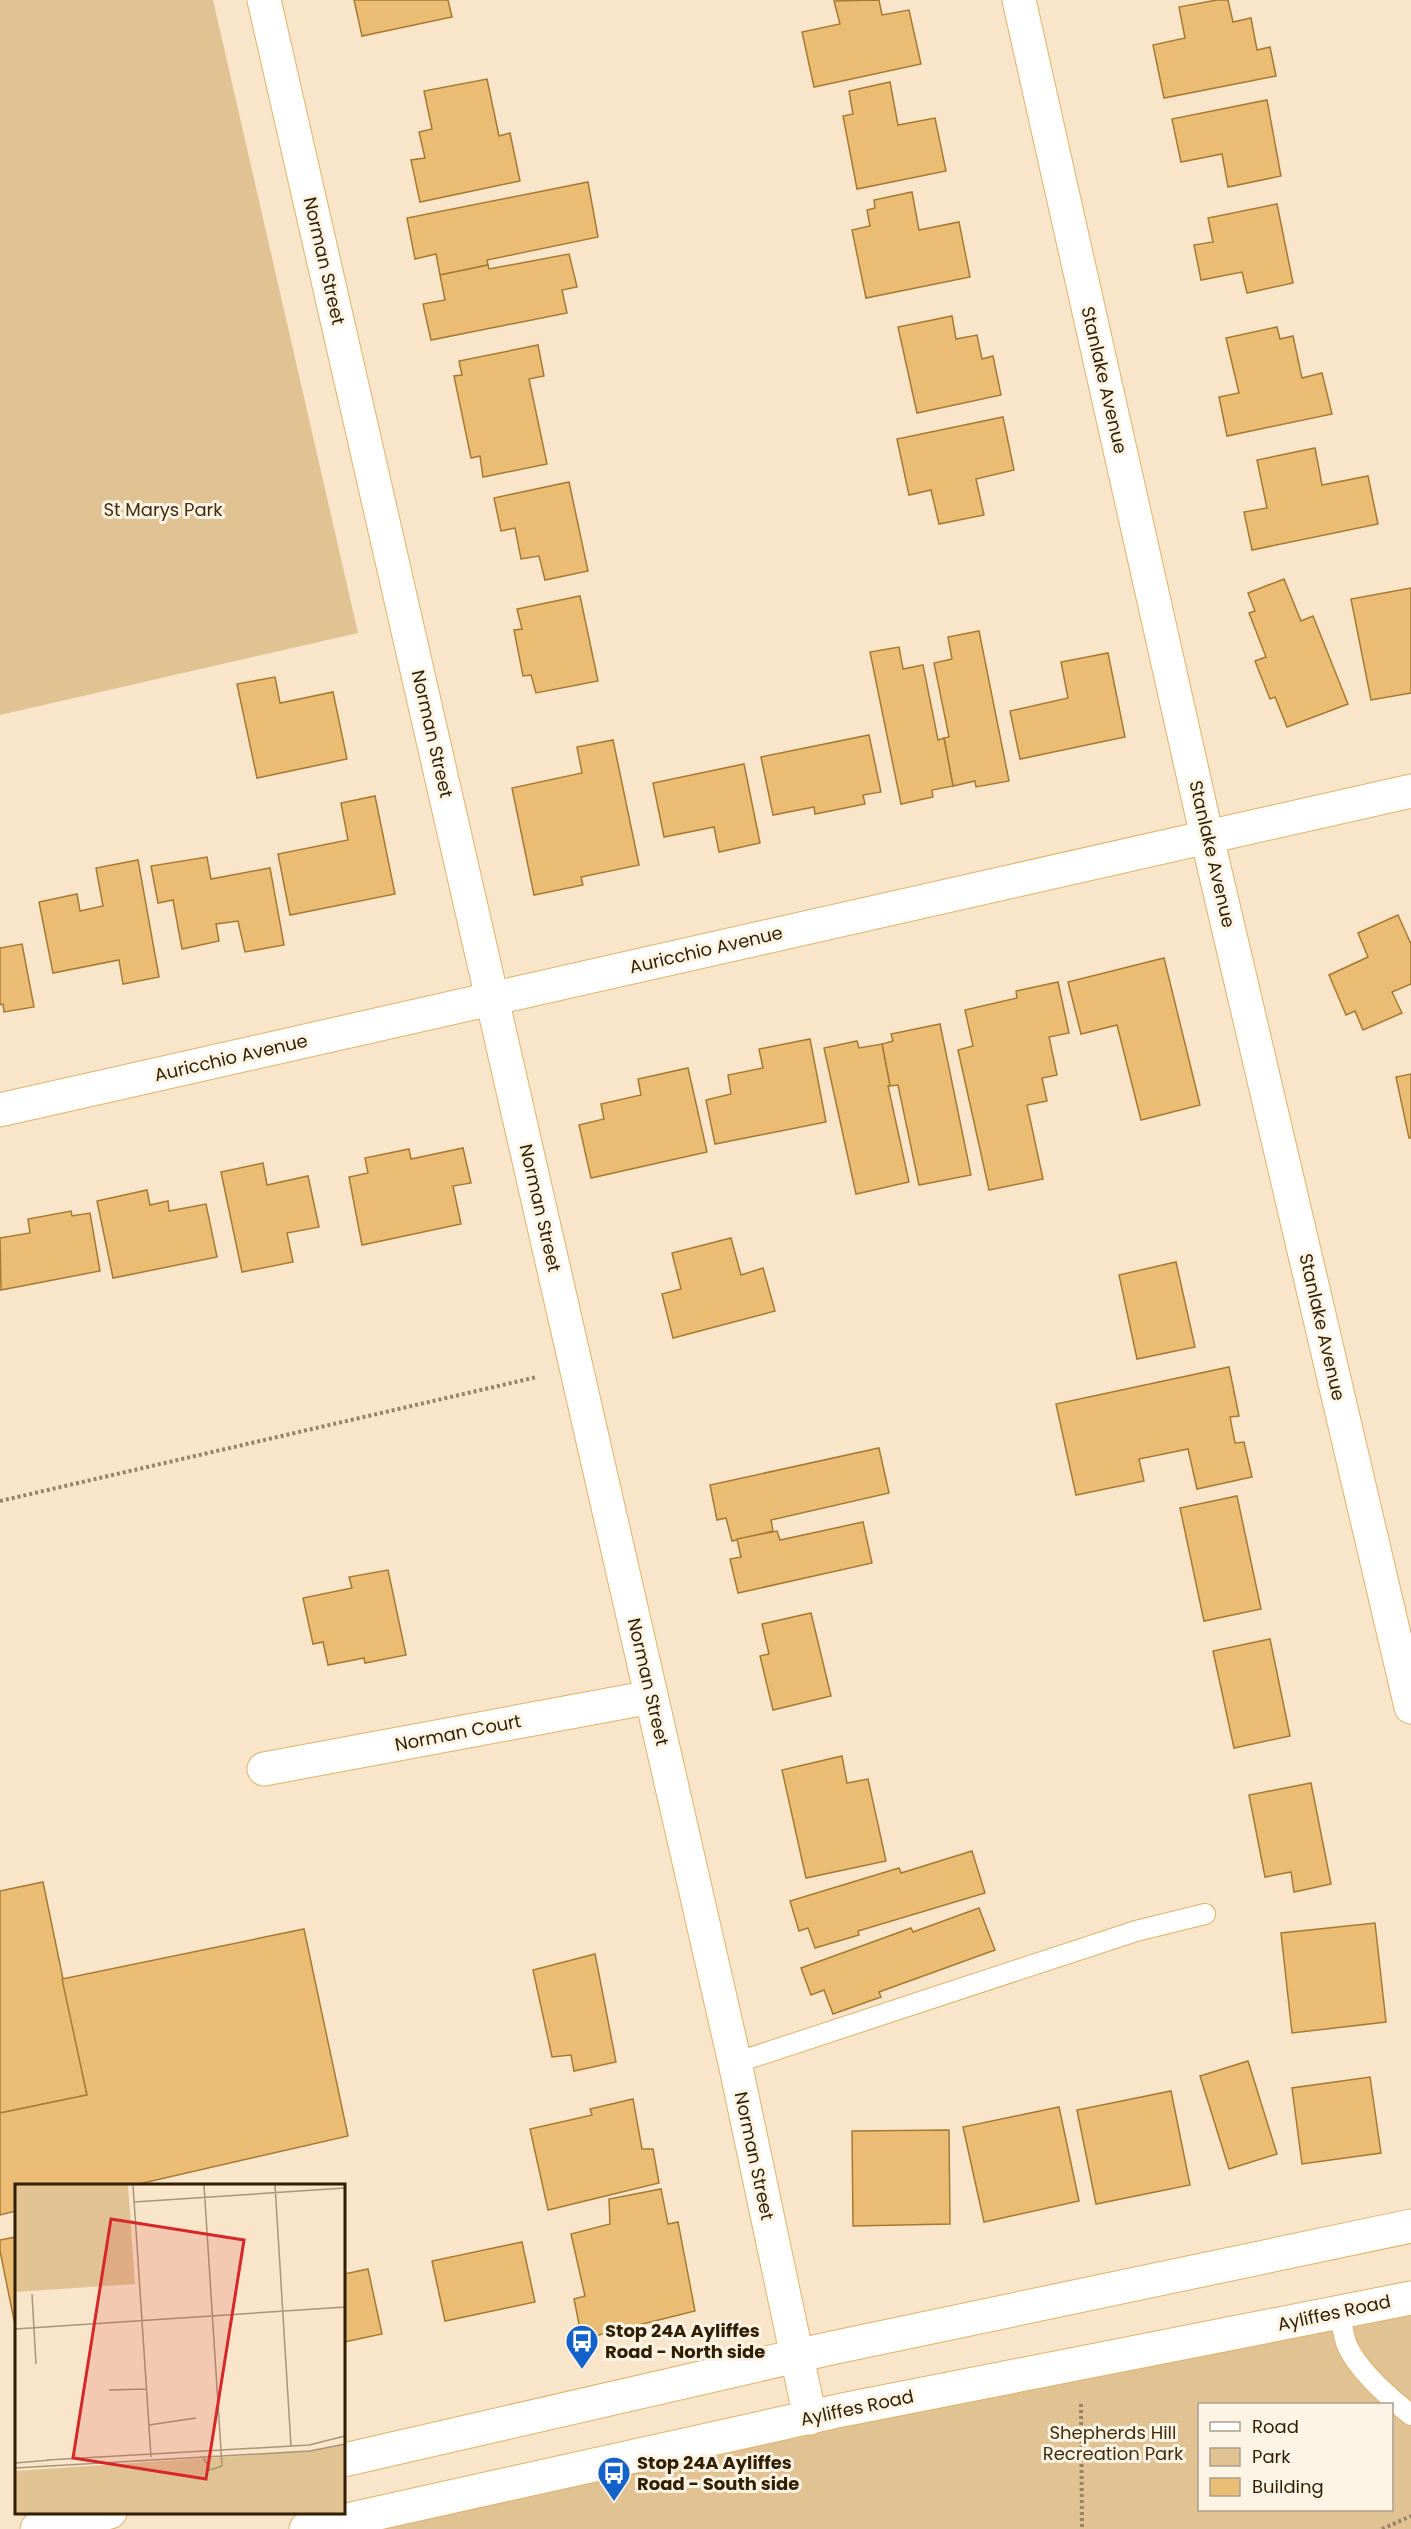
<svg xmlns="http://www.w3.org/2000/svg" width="1411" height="2529" font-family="Poppins,sans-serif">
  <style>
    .green { fill: #e1c292; fill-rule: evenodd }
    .building { fill: #eabc74; stroke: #a67b31; stroke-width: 1.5 }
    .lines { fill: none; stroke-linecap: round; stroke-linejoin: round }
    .lane-casing { stroke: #e0b36a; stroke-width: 22 }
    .street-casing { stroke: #e0b36a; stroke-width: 35 }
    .secondary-casing { stroke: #e0b36a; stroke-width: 35 }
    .path { stroke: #968467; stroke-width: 4; stroke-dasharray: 3 3; stroke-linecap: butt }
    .lane { stroke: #fff; stroke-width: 20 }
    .street { stroke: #fff; stroke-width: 33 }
    .secondary { stroke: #fff; stroke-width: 33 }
    .labels { text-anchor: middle; stroke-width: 6; stroke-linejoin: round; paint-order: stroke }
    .street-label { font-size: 18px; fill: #301f00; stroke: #fdf4e6 }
    .park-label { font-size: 18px; fill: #3f2d0b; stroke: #fdf4e6 }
    .poi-label { font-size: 18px; font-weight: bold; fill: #301f00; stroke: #fdf4e6; text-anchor: start }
    .inset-road { fill: none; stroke: #a89679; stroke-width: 1.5 }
    .view { fill: #d62828; fill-opacity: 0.15; stroke: #d62828; stroke-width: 3 }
    .inset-edge { fill: none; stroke: #301f00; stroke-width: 3 }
  </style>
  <rect width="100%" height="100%" fill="#f8e5ca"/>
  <g class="green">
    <path d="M0,0H213L358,633L0,715Z"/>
    <path d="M1411,2298V2529H306ZM1200,2404H1392V2510H1200Z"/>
  </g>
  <g class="building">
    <path d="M354,0H448L452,17L362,36Z"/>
    <path d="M879,0L882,15L909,10L921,64L814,87L802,32L840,24L834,1Z"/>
    <path d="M1217,0H1228L1233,22L1251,18L1257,50L1270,47L1276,76L1164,98L1153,45L1185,38L1179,7Z"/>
    <path d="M487,79L499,136L510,133L520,181L420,202L411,160L425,158L419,132L432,129L424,91Z"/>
    <path d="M890,82L898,125L935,118L946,171L857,189L843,116L853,114L849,91Z"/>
    <path d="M1267,100L1281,176L1228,187L1222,154L1181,162L1172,119Z"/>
    <path d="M588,182L598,237L487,260L488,265L440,275L436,254L415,259L407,218Z"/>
    <path d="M912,192L919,230L959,222L970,277L866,298L852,230L870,226L867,210L875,208L874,200Z"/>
    <path d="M1277,204L1293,283L1247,293L1242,272L1201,280L1194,245L1213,242L1208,218Z"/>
    <path d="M569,254L577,287L562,290L567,313L431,340L423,304L445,300L440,275L488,265L489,269Z"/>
    <path d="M952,316L956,339L977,335L982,359L993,356L1001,395L917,413L898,327Z"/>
    <path d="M1277,327L1280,339L1293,336L1302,378L1322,373L1332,414L1227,436L1219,397L1239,393L1226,338Z"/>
    <path d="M538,345L544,376L529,379L547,464L483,477L480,456L471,458L454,376L462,375L459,361Z"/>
    <path d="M1003,417L1014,470L976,479L984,515L939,524L931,490L909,495L897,439Z"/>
    <path d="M1315,448L1322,485L1368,476L1378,524L1252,550L1244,512L1267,508L1257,460Z"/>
    <path d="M569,482L588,571L545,580L539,556L521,559L515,528L501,531L494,498Z"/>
    <path d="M1284,579L1301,621L1313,616L1348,704L1287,727L1275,697L1270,699L1255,661L1266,657L1249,613L1255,611L1248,593Z"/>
    <path d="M1411,588V693L1371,700L1351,599Z"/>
    <path d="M580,596L598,681L536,693L531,675L523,676L514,630L522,629L517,609Z"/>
    <path d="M979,631L1009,781L976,787L975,781L953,786L944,738L949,737L934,663L952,659L948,637Z"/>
    <path d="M899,647L903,669L923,665L938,740L944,738L953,786L932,790L933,797L901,804L870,652Z"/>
    <path d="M1108,653L1125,737L1020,759L1010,711L1068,698L1061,662Z"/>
    <path d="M275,677L280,703L333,692L347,759L257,778L237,684Z"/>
    <path d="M869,735L881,792L863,795L865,804L815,814L814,807L773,815L761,757Z"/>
    <path d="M613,740L639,865L581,877L583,885L534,895L512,788L582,773L577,747Z"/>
    <path d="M744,764L760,843L719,852L714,827L664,837L653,783Z"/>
    <path d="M375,796L395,894L290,915L278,854L348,840L341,803Z"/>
    <path d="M207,857L211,879L270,868L284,945L245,952L238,921L216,924L219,941L182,949L173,900L158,903L151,866Z"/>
    <path d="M138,860L159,977L123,984L119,960L53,973L39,902L77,894L80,911L103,906L96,868Z"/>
    <path d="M1398,915L1411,944V984L1392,992L1402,1013L1363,1030L1355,1011L1346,1015L1329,975L1368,957L1358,933Z"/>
    <path d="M22,944L34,1007L4,1012L3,1004L0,1005V948Z"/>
    <path d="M1164,958L1200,1105L1141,1120L1117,1025L1081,1034L1068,982Z"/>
    <path d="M1058,982L1069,1033L1049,1037L1057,1075L1042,1078L1047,1101L1027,1105L1043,1179L989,1190L958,1050L973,1046L965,1010L1017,998L1016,991Z"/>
    <path d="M940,1024L971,1175L919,1185L898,1085L890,1086L882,1044L893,1041L891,1034Z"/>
    <path d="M810,1039L826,1122L715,1144L706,1100L731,1094L728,1075L763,1068L759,1049Z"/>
    <path d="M857,1041L859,1048L882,1044L890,1086H888L909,1182L856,1194L824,1048Z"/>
    <path d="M688,1068L707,1152L591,1178L579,1125L604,1119L601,1104L641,1095L638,1079Z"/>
    <path d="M1411,1074V1138H1409L1396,1077Z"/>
    <path d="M463,1148L471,1183L453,1186L461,1224L362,1245L349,1177L368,1173L365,1158L409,1149L411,1159Z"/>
    <path d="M263,1163L267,1185L308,1176L319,1227L287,1233L293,1262L242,1272L221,1172Z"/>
    <path d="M147,1190L150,1205L168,1201L169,1211L206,1204L217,1257L113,1278L97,1201Z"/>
    <path d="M71,1211L72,1216L90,1213L100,1271L1,1290L0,1238L30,1233L28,1219Z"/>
    <path d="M731,1238L741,1275L763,1268L775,1311L673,1338L662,1294L681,1289L672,1253Z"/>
    <path d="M1176,1262L1195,1347L1137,1359L1119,1275Z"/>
    <path d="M1229,1367L1239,1416L1230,1417L1235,1443L1244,1442L1252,1477L1197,1489L1188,1449L1139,1459L1144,1481L1076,1495L1056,1404Z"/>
    <path d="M879,1448L889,1493L771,1520L773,1531L732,1541L726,1518L717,1520L710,1485Z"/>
    <path d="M1237,1496L1261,1609L1204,1621L1180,1508Z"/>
    <path d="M863,1522L872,1563L738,1593L730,1559L741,1557L737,1539L777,1531L780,1540Z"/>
    <path d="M388,1570L406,1655L365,1663L364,1658L328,1665L323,1642L313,1644L303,1598L352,1588L349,1577Z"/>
    <path d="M811,1613L831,1696L773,1710L760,1656L769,1654L762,1624Z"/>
    <path d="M1270,1639L1290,1736L1234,1748L1213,1651Z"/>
    <path d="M842,1756L847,1783L868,1779L886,1861L806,1878L782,1770Z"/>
    <path d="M1311,1783L1331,1884L1294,1892L1291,1872L1265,1877L1249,1795Z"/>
    <path d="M972,1851L985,1893L858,1931L859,1935L815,1948L808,1928L799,1931L790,1901L899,1868L901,1873Z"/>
    <path d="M43,1882L87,2095L0,2113V1891Z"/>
    <path d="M979,1908L995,1950L879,1992L881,1997L833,2014L824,1990L811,1995L801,1968L911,1928L913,1932Z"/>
    <path d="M1375,1923L1386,2022L1292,2033L1281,1933Z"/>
    <path d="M304,1929L348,2136L130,2186H16V2211L0,2215V2113L87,2095L62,1979Z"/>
    <path d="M595,1954L616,2062L574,2071L571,2055L552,2057L533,1970Z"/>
    <path d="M1248,2061L1277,2154L1229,2169L1200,2076Z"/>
    <path d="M1370,2077L1381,2153L1302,2164L1292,2088Z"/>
    <path d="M1171,2091L1190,2185L1096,2204L1077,2110Z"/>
    <path d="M633,2099L642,2149H653L659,2183L548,2210L530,2129L592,2115L590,2109Z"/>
    <path d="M1059,2107L1079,2201L984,2222L963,2127Z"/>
    <path d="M949,2130L950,2224L853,2226L852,2131Z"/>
    <path d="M661,2189L668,2224L678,2222L695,2311L582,2339L574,2299L585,2296L571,2234L610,2224L609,2199Z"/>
    <path d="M16,2237V2325H15L0,2251V2240Z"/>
    <path d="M522,2242L535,2302L445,2321L432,2261Z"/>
    <path d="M368,2269L382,2334L344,2342V2274Z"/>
  </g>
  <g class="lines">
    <defs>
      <g id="lane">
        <path d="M735,2063L1136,1931L1205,1914"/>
        <path d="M1340,2313C1342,2323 1343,2336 1347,2345C1358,2371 1390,2398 1411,2415"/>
      </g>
      <g id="street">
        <path d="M264,0L735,2063L810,2418"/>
        <path d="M1019,0L1207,837L1411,1707"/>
        <path d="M0,1110L1411,791"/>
        <path d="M264,1769L651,1697"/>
      </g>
      <g id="secondary">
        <path d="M344,2460L827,2349L1411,2226"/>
        <path d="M37,2529L110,2512"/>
        <path d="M306,2529L842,2410L1411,2298"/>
      </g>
    </defs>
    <use href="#lane" class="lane-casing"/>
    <use href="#street" class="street-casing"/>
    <use href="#secondary" class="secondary-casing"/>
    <g class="path">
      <path d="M0,1501L537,1377"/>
      <path d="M1081,2404L1082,2529"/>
      <path d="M1382,2529L1411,2516"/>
    </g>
    <use href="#lane" class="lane"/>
    <use href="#street" class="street"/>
    <use href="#secondary" class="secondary"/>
  </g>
  <defs>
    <symbol id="bus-pin" viewBox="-11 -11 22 30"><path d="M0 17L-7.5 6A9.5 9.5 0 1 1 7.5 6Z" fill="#1362cc" stroke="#fdf4e6"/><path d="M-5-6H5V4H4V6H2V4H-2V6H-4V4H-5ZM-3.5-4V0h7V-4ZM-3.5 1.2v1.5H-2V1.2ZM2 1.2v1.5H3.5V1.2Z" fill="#fff"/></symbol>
  </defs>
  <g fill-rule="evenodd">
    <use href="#bus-pin" x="563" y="2322" width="38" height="52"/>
    <use href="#bus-pin" x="595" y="2454" width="38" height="52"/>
  </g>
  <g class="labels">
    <g class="street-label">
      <text transform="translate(324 261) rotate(77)" y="6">Norman Street</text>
      <text transform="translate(1104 380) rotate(77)" y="6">Stanlake Avenue</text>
      <text transform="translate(432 734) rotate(77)" y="6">Norman Street</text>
      <text transform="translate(1212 854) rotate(77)" y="6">Stanlake Avenue</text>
      <text transform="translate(706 950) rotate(-13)" y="6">Auricchio Avenue</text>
      <text transform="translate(231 1058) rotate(-13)" y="6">Auricchio Avenue</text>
      <text transform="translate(540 1208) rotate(77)" y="6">Norman Street</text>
      <text transform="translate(1322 1327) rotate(77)" y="6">Stanlake Avenue</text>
      <text transform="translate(648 1682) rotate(77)" y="6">Norman Street</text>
      <text transform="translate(458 1733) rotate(-11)" y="6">Norman Court</text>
      <text transform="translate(754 2156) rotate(78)" y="6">Norman Street</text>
      <text transform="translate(1334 2313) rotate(-12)" y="6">Ayliffes Road</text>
      <text transform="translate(857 2408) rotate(-12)" y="6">Ayliffes Road</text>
    </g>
    <g class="park-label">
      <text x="163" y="516">St Marys Park</text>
      <text x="1113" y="2439">Shepherds Hill<tspan x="1113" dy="21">Recreation Park</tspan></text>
    </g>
    <g class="poi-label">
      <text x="605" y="2337">Stop 24A Ayliffes<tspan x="605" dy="21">Road - North side</tspan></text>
      <text x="637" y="2469">Stop 24A Ayliffes<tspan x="637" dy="21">Road - South side</tspan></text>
    </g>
  </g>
  <g transform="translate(15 2184)">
    <rect width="330" height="330" fill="#f8e5ca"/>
    <path d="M0,1H113L120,100L0,108ZM330,260V329H0V287L295,267Z" fill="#e1c292"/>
    <path class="inset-road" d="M118,1L136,273M260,1L276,262M119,18L330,4M17,110L21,180M0,145L330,123M94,206L132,205M134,241L181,234M188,273L195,286L207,282L189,1M32,276L294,261L330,252M0,279L36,276M0,284L295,267L330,260"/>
    <path class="view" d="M96,35L229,56L191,295L58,274Z"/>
    <rect width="330" height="330" class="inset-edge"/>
  </g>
  <rect x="1198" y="2403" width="195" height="108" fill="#fdf4e6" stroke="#ab9f8a" stroke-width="1.5"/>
  <rect x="1210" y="2422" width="30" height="9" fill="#ffffff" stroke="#ab9f8a" stroke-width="1.5"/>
  <text x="1252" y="2433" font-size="18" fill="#301f00">Road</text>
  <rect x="1210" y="2448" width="30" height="18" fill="#e1c292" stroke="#ab9f8a" stroke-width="1.5"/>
  <text x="1252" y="2463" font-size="18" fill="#301f00">Park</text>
  <rect x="1210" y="2478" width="30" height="18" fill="#eabc74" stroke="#ab9f8a" stroke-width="1.5"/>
  <text x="1252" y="2493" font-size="18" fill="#301f00">Building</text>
</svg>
